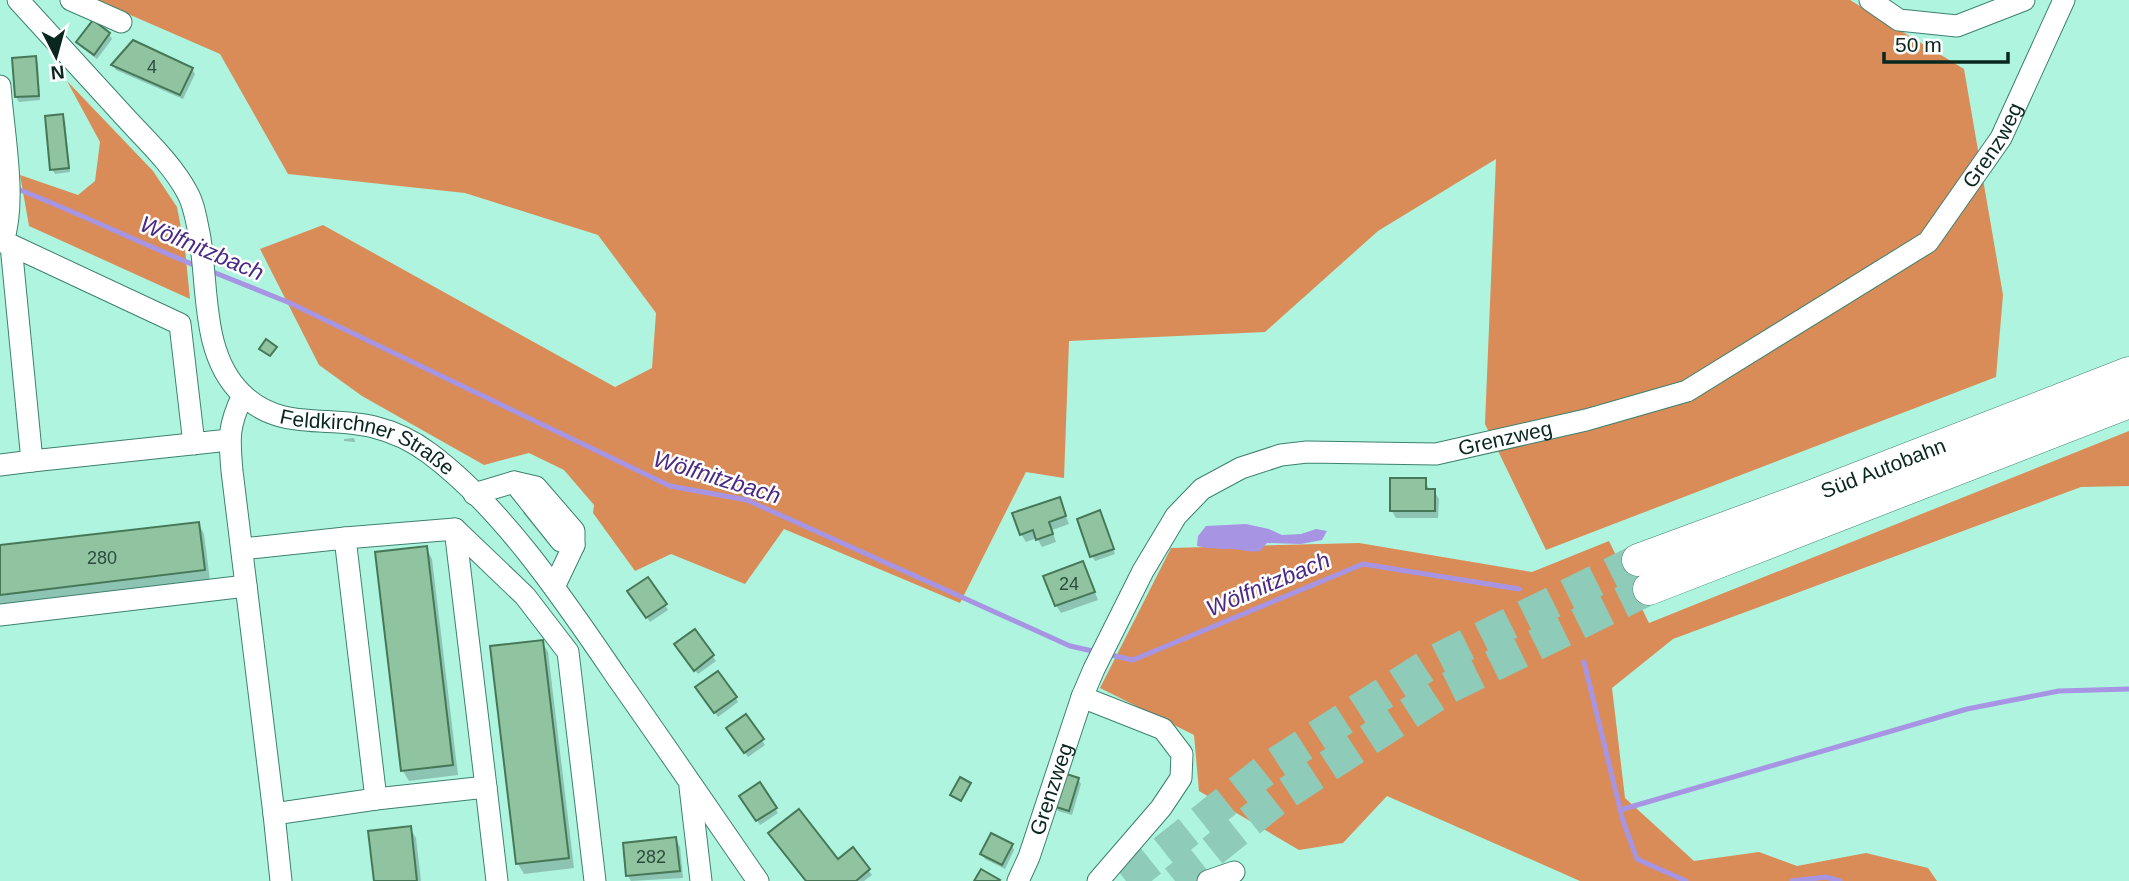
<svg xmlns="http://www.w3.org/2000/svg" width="2129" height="881" font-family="Helvetica,sans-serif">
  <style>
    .forest { fill: #d98c58 }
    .water { fill: #a795e4 }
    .shadow { fill: #0003 }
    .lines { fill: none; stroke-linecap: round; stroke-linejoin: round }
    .stream { stroke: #a795e4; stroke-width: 5 }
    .building { fill: #90c3a0; stroke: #467857; stroke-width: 2 }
    .highway-tunnel { stroke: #8ecbb9; stroke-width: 32; stroke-dasharray: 32 16; stroke-linecap: butt }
    .minor-casing { stroke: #3d806f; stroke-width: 23 }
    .highway-casing { stroke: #3d806f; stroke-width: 33 }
    .minor { stroke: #fff; stroke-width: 21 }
    .highway { stroke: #fff; stroke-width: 32 }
    .labels { text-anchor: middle; stroke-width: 5; stroke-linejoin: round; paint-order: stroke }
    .number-label { font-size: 18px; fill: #2b4d3f }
    .street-label { font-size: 21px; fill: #09261f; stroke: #fff }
    .water-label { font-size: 23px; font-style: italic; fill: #4a2a86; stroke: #fff }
  </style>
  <rect width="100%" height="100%" fill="#aff4df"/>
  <g class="forest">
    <path d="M96,0H1850L1964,69L2003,295L1996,377L1546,550L1485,424L1496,159L1378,231L1265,332L1069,341L1064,478L1026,472L960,603L784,529L745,584L671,554L635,571L593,513L594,505L564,470L529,453L484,465L362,396L319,365L260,249L323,225L615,387L652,368L656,313L598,235L465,193L288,174L220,54Z"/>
    <path d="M67,81L153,171L177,207L185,249L190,299L29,226L20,175L78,195L95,181L100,142Z"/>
    <path d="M2129,431V486L2081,487L1673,639L1612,688L1625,798L1694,861L1759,852L1797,866L1866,853L1928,868L1937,881H1580L1387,796L1343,843L1299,850L1199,791L1194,735L1100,688L1171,548L1359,543L1532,572L1609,541L1649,623Z"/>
  </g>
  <path class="water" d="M1246,524L1269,529L1282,535L1301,534L1316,529L1327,531L1322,540L1301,544L1267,543L1260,551C1249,553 1242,549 1232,549C1219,549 1210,549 1197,546L1198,536L1206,526Z"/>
  <g class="shadow">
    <path d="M109,34L112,39L97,59L81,47L78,42Z"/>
    <path d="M35,58L38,63L40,100L19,102L16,97Z"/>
    <path d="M113,65L192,69L195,74L183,99L116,70Z"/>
    <path d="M62,116L65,121L70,172L55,174L52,169Z"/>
    <path d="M354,438L355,442L344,441V439Z"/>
    <path d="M1425,480L1430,491H1434L1439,499L1438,518H1396L1391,510Z"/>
    <path d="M549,491L577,525L551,547L523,513Z"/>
    <path d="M1059,499L1069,524L1052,530L1056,542L1042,547L1037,538L1026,542L1021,534Z"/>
    <path d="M1102,517L1115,554L1095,561L1092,556Z"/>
    <path d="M198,523L204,534L210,581L0,606V547Z"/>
    <path d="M426,548L432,559L458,775L409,781L403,771Z"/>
    <path d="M1083,563L1098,600L1061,613L1056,605Z"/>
    <path d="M632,596L665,605L668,610L650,622Z"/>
    <path d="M695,632L716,661L698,674L679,649Z"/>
    <path d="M542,642L548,652L574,868L524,874L518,864Z"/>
    <path d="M700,692L736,698L738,702L718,717Z"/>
    <path d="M746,716L765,745L748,757L731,733Z"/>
    <path d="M1078,780L1081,784L1072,815L1058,811L1055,806Z"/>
    <path d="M759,785L778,813L760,825L742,796Z"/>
    <path d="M410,828L416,838L421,881H375Z"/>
    <path d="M676,839L680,847L683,878L631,881L628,876L624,845Z"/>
    <path d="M1012,845L1014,850L1005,869L985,859L982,854Z"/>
    <path d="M853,850L872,875L864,881H806Z"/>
  </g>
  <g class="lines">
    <g class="stream">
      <path d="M15,188C77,212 137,242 199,267"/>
      <path d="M208,270L290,303L670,486L747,500L1070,646L1097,652"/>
      <path d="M1106,654L1133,660L1363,564L1519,589"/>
      <path d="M1584,662L1623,821L1637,859L1686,881"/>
      <path d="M1620,810L1967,709L2059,691L2129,689"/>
      <path d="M1792,881L1826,877L1840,881"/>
    </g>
  </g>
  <g class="building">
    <path d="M93,20L110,33L94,55L76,42Z"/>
    <path d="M133,40L193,68L180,95L111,65Z"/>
    <path d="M36,56L39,96L15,97L12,58Z"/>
    <path d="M63,114L69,168L50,170L45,116Z"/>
    <path d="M266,339L277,347L270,356L259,349Z"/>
    <path d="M1390,478H1426V489H1435V511H1390Z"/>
    <path d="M1060,497L1066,516L1049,522L1053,534L1036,540L1033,530L1020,535L1012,513Z"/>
    <path d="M1100,510L1114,549L1090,557L1077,519Z"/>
    <path d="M199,522L205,570L0,595V545Z"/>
    <path d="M427,546L453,765L401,771L375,552Z"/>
    <path d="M1083,561L1095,592L1055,606L1043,576Z"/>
    <path d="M648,577L667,604L646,618L627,591Z"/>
    <path d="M695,629L714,655L694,671L674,644Z"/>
    <path d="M543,640L569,858L516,864L490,646Z"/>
    <path d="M718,671L737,697L714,713L695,687Z"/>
    <path d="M746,714L764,739L744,753L726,728Z"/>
    <path d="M1063,773L1079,778L1069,811L1053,806Z"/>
    <path d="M960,777L971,783L961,801L950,795Z"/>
    <path d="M760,782L777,808L756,821L739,796Z"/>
    <path d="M799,809L838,859L853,847L870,869L856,881H806L768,833Z"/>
    <path d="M411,826L417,881H374L368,831Z"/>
    <path d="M991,833L1013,844L1002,865L980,854Z"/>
    <path d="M676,837L680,871L626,876L623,843Z"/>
    <path d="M981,869L1000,880L999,881H974Z"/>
  </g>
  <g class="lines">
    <g class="highway-tunnel">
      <path d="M1126,881L1268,768L1434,661L1638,560"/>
      <path d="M1175,881L1276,800L1448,688L1649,589"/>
    </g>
    <defs>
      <g id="minor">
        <path id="s1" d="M18,0C54,39 89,78 125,117C146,140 172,164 187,192C194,204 196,219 199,233C209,285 200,354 242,394C281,432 328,415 374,427C394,432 413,441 429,453C502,507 565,601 616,676C664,744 711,813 758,881"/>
        <path d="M71,0L121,22"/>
        <path d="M1870,0L1899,20L1957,26L2024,0"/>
        <path d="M0,86C3,131 17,200 3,241L0,242"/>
        <path d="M194,444L180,324L11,245L32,461L229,440"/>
        <path d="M0,465L32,461"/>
        <path d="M514,482L561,541L574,545"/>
        <path d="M474,494L514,482L536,487L574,531V545L554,587"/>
        <path d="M455,529L525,596L568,652L595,881"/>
        <path d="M345,538L455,529L486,787"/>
        <path d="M242,549L345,538L376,799L274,814L232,471C229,438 228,426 243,395"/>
        <path d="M0,615L246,586"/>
        <path d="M1082,697L1163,729L1182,754L1181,778L1161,808L1098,881"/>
        <path d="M690,787L701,881"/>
        <path d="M376,799L486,787L497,881"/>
        <path d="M274,814L281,881"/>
        <path id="s2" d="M1018,881L1029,857L1082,697L1094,669L1143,571L1176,516L1202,489L1241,468L1281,455L1307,452L1436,454L1586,420L1687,391L1928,242L2001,138L2064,0"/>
        <path d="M1208,881L1234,872"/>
      </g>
      <g id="highway">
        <path id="s3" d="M1638,560L1812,496L2129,373"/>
        <path d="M1649,589L2129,402"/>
      </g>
    </defs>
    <use href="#minor" class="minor-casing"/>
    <use href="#highway" class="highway-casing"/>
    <use href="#minor" class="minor"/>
    <use href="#highway" class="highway"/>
  </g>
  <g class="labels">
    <g class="number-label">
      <text x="152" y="73">4</text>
      <text x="102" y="564">280</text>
      <text x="1069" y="590">24</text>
      <text x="651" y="863">282</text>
    </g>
    <g class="street-label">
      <text dy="7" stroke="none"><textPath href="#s2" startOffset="1337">Grenzweg</textPath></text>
      <text dy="7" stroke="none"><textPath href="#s2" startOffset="749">Grenzweg</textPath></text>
      <text dy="7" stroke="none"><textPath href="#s1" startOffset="606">Feldkirchner Straße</textPath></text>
      <text dy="7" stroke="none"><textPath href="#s3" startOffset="262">Süd Autobahn</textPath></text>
      <text dy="7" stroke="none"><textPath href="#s2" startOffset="98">Grenzweg</textPath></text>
    </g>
    <g class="water-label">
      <text transform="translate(202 248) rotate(23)" y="8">Wölfnitzbach</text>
      <text transform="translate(717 477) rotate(17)" y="8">Wölfnitzbach</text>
      <text transform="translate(1268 584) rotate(-23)" y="8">Wölfnitzbach</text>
    </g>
  </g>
  <g transform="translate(56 56) rotate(174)" stroke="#ffffff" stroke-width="5" paint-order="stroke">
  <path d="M0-5L12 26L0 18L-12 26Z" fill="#09261f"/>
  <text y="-10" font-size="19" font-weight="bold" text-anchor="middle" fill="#09261f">N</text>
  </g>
  <path d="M1884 52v10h124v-10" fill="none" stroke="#09261f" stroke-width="3.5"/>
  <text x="1895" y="52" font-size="21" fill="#09261f" stroke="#ffffff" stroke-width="5" paint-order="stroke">50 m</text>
</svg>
